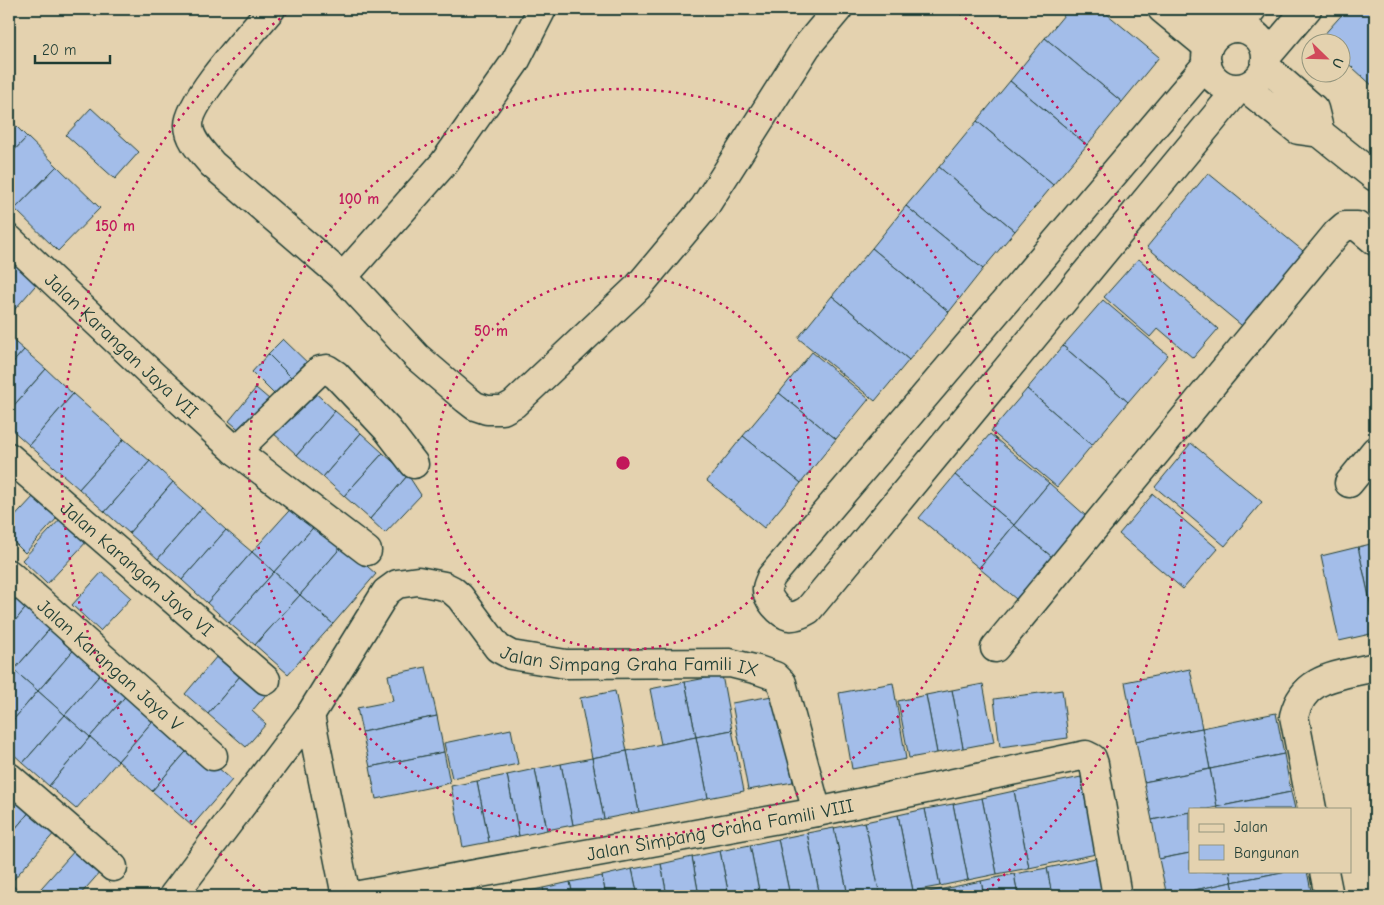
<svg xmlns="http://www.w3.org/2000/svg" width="1384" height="905" font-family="'Comic Neue',sans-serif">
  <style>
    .building { fill: #a3bde9; stroke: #1f3d34 }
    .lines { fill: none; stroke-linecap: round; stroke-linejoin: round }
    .minor-casing { stroke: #1f3d34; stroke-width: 31 }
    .minor { stroke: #e4d2af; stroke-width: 28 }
    .ring { fill: none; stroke: #c2185b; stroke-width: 2.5; stroke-dasharray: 2.5 5 }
    .labels { text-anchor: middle; stroke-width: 4; stroke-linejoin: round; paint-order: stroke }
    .street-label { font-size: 19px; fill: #1f3d34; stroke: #e4d2af }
    .centre { fill: #c2185b; stroke: #e4d2af; stroke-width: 2.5 }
    .ring-label { font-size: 15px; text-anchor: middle; font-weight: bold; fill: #c2185b; stroke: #e4d2af; stroke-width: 4; stroke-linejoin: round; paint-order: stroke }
  </style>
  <rect width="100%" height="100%" fill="#e4d2af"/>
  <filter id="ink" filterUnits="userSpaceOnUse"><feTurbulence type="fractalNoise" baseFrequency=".02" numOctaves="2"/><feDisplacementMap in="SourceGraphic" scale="10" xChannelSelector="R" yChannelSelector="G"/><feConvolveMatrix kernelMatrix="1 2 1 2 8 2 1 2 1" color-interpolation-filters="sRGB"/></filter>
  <g filter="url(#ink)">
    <g class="building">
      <path d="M1069,9H1101L1159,57L1122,102L1045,38Z"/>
      <path d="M1347,9H1375V88L1342,58V42H1324L1320,39Z"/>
      <path d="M1045,38L1122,102L1087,145L1010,81Z"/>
      <path d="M1010,81L1087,145L1053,185L977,121Z"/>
      <path d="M91,108L139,152L115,179L66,135Z"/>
      <path d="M9,119L27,137L9,156Z"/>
      <path d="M977,121L1053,185L1015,231L939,167Z"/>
      <path d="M27,137L57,166L15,209L9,203V156Z"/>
      <path d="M57,166L100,208L58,251L15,209Z"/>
      <path d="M939,167L1015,231L983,269L906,206Z"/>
      <path d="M1208,173L1308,255L1247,330L1147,247Z"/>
      <path d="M906,206L983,269L949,312L872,248Z"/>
      <path d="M872,248L949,312L909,360L832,296Z"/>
      <path d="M15,255L41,279L9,316V262Z"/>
      <path d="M1139,259L1218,329L1193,358L1158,328L1150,337L1104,297L1137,260Z"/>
      <path d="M832,296L909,360L875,401L798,338Z"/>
      <path d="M1103,300L1168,355L1128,402L1063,346Z"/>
      <path d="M9,337L24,350L9,367Z"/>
      <path d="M283,339L315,370L300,386L268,354Z"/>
      <path d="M1063,346L1128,402L1092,445L1027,389Z"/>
      <path d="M24,350L46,369L9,411V367Z"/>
      <path d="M812,352L869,399L836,439L779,393Z"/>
      <path d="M268,354L300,386L283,403L252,372Z"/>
      <path d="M46,369L73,394L29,445L9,427V411Z"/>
      <path d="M256,388L276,405L249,438L229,421Z"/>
      <path d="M310,388L335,411L297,455L272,432Z"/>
      <path d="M1027,389L1092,445L1057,487L991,431Z"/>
      <path d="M779,393L836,439L801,483L743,436Z"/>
      <path d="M73,394L124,439L79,489L29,445Z"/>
      <path d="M335,411L361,433L323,477L297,455Z"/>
      <path d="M361,433L383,453L344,496L323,477Z"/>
      <path d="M990,434L1049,483L1014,525L955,475Z"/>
      <path d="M743,436L801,483L764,528L707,481Z"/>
      <path d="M124,439L150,461L105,512L79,489Z"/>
      <path d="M1191,443L1262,502L1225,546L1155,487Z"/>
      <path d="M383,453L408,475L370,519L344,496Z"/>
      <path d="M150,461L173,482L129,533L105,512Z"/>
      <path d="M408,475L421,495L385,533L370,519Z"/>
      <path d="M955,475L1014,525L979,568L919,518Z"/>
      <path d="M173,482L202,508L158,559L129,533Z"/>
      <path d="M1049,483L1086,516L1052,557L1014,525Z"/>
      <path d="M1153,494L1218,549L1183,589L1119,534Z"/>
      <path d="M34,496L58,517L25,553L9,537V523Z"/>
      <path d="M296,503L318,522L274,572L252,552Z"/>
      <path d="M202,508L226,530L182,580L158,559Z"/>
      <path d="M64,515L89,539L47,584L22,560Z"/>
      <path d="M318,522L343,545L300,595L274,572Z"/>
      <path d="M1014,525L1052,557L1016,599L979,568Z"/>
      <path d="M226,530L252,552L207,603L182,580Z"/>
      <path d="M1375,543V624L1358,547Z"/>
      <path d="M343,545L376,574L333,624L300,595Z"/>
      <path d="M1358,547L1375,624V633L1339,641L1321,556Z"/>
      <path d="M252,552L274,572L229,623L207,603Z"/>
      <path d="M102,572L131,598L100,631L72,605Z"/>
      <path d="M274,572L300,595L255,645L229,623Z"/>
      <path d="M9,585L30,603L9,628Z"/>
      <path d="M300,595L333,624L288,674L255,645Z"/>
      <path d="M30,603L54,624L14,670L9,666V628Z"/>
      <path d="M54,624L78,645L38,691L14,670Z"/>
      <path d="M78,645L105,669L65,715L38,691Z"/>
      <path d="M223,649L246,669L208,714L185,694Z"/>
      <path d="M9,666L14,670L9,676Z"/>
      <path d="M426,667L437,716L362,732L357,708L393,701L388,675Z"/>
      <path d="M105,669L130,691L90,737L65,715Z"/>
      <path d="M246,669L270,690L252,711L266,724L246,747L208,714Z"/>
      <path d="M1190,669L1202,728L1136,741L1125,682Z"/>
      <path d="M14,670L38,691L9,725V676Z"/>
      <path d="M722,675L732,730L696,737L685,682Z"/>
      <path d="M685,682L696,737L661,744L650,689Z"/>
      <path d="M893,683L906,759L852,769L839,693Z"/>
      <path d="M983,684L994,742L963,748L952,690Z"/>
      <path d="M952,690L963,748L937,753L926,695Z"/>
      <path d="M1062,690L1068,738L1000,747L994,699Z"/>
      <path d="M38,691L65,715L23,763L9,750V725Z"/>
      <path d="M130,691L158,715L118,761L90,737Z"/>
      <path d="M615,691L627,751L592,758L580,698Z"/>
      <path d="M778,695L793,782L748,790L732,703Z"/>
      <path d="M926,695L937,753L909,758L898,701Z"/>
      <path d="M1276,713L1284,754L1210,769L1202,728Z"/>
      <path d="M65,715L90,737L49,786L23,763Z"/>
      <path d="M158,715L192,745L152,791L118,761Z"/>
      <path d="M437,716L444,752L370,767L362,732Z"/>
      <path d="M1202,728L1210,769L1144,782L1136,741Z"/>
      <path d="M511,729L518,764L452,778L444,743Z"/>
      <path d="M732,730L744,791L708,798L696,737Z"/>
      <path d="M90,737L118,761L76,809L49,786Z"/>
      <path d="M696,737L708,798L639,812L627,751Z"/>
      <path d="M192,745L232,780L192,826L152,791Z"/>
      <path d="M627,751L639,812L604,819L592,758Z"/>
      <path d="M444,752L450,783L376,799L370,767Z"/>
      <path d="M1284,754L1291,792L1217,807L1210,769Z"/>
      <path d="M592,758L604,819L573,825L561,764Z"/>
      <path d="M561,764L573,825L547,830L535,769Z"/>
      <path d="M535,769L547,830L519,836L507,775Z"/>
      <path d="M1210,769L1217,807L1208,809H1190V812L1152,820L1144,782Z"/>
      <path d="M507,775L519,836L489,842L477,781Z"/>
      <path d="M1081,777L1096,854L1029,868L1014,791Z"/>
      <path d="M477,781L489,842L463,847L451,786Z"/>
      <path d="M13,791L32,809L9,836V796Z"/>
      <path d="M1014,791L1029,868L997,874L982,798Z"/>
      <path d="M1291,792L1295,809H1218L1217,807Z"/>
      <path d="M982,798L997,874L968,880L953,804Z"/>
      <path d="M953,804L968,880L940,886L925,809Z"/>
      <path d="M32,809L56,831L13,880L9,877V836Z"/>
      <path d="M925,809L940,886L913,891L898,815Z"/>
      <path d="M1190,812V853L1159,859L1152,820Z"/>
      <path d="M898,815L913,891L889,896H880L865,822Z"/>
      <path d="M865,822L880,896H848L834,828Z"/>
      <path d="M834,828L847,891L820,896L807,833Z"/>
      <path d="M807,833L820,896H790L778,839Z"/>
      <path d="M778,839L790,896H760L750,845Z"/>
      <path d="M750,845L760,896H729L720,851Z"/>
      <path d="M76,849L101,871L79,896H34Z"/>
      <path d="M720,851L729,896H699L692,857Z"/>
      <path d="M1190,853V871H1230L1232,882L1167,896L1159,859Z"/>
      <path d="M692,857L699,896H667L661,864Z"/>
      <path d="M1096,858L1104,896H1052L1047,868Z"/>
      <path d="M661,864L667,896H638L632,869Z"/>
      <path d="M1047,868L1052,896H1018L1014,874Z"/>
      <path d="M632,869L638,896H606L602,876Z"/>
      <path d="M1230,871H1287L1232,882Z"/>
      <path d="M1287,871H1307L1312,896H1235L1232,882Z"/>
      <path d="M1014,874L1018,896H984L981,881Z"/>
      <path d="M602,876L606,896H573L570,882Z"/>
      <path d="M981,881L984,896H949L948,888Z"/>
      <path d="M9,882L24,896H9Z"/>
      <path d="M570,882L573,896H545L543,888Z"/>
      <path d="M1232,882L1235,896H1167Z"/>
      <path d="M543,888L545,896H515V894Z"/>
      <path d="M948,888L949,896H914V895Z"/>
      <path d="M847,891L848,896H822Z"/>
    </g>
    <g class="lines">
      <defs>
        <g id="minor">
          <path d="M271,9C253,31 189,100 189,125C189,140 203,153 212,164L343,277L417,357L466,399L475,406L487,410H503L514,404L638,287L704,208L807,46L838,9"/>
          <path d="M1162,9L1208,47"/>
          <path d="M1202,9L1227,29"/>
          <circle cx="1236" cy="58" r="30"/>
          <path d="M1236,28L1252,9"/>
          <path d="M1267,56L1307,9"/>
          <path d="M1207,64L771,577C770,581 767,585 767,589C766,598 780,614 789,616C795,617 803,613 808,610L1238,89"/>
          <path d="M1246,88L1298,130L1320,133L1314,109L1266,67"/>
          <path d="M1320,133L1375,177"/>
          <path id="s1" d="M9,239L156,378L236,451L367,551"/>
          <path d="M343,277L444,163L515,62L542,9"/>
          <path d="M236,451L320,370L327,369L336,375L387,429L414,464"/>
          <path id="s2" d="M9,457L266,680"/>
          <path d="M1349,483L1375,451"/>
          <path id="s3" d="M9,574L213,756"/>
          <path d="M995,648L1337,233L1345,226H1357L1375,241"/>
          <path d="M310,715L346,896"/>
          <path d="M9,777L113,867"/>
          <path d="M1312,809L1294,716C1304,675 1340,676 1375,667"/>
          <path d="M1324,871L1329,896"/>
          <path id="s4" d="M173,896L310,715L386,592L397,584L418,581L444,586L452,590L460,597L498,648L511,655L566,664L730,663L758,670L775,676L782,683L817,812"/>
          <path id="s5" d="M354,896L817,812L1086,755L1092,758L1094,764L1117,896"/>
        </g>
      </defs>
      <use href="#minor" class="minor-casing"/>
      <use href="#minor" class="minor"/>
    </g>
  </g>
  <g class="ring">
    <circle cx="623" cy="463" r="187"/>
    <circle cx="623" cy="463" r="374"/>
    <path d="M266 896A561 561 0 0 1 293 9M953 9A561 561 0 0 1 980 896"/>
  </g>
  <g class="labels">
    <g class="street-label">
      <text dy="7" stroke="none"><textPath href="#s1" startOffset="155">Jalan Karangan Jaya VII</textPath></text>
      <text dy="7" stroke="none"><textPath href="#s2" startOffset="170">Jalan Karangan Jaya VI</textPath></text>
      <text dy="7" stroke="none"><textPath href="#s4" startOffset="650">Jalan Simpang Graha Famili IX</textPath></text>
      <text dy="7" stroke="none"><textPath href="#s3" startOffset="136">Jalan Karangan Jaya V</textPath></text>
      <text dy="7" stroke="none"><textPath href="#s5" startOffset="372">Jalan Simpang Graha Famili VIII</textPath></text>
    </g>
  </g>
  <circle cx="623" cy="463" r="8" class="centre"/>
  <g class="ring-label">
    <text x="359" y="204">100 m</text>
    <text x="115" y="231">150 m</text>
    <text x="491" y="336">50 m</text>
  </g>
  <rect width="1384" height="905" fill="none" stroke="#e4d2af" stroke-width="30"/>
  <rect x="15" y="15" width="1354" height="875" fill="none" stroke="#1f3d34" stroke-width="2" filter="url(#ink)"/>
  <rect x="1189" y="808" width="162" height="65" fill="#e4d2af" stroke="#95967e"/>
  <rect x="1199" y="824" width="25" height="8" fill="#e4d2af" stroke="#95967e"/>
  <text x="1234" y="832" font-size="15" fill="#1f3d34">Jalan</text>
  <rect x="1199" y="845" width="25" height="15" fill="#a3bde9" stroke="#95967e"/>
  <text x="1234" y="858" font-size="15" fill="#1f3d34">Bangunan</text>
  <g transform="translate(1326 58) rotate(113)"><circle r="24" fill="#e4d2af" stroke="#95967e"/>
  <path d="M0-4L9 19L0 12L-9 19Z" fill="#d1495b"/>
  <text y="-8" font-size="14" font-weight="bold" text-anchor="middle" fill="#1f3d34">U</text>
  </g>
  <path d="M35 55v8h75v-8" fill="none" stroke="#1f3d34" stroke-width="2.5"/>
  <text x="42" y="55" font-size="15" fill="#1f3d34" stroke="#e4d2af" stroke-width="4" paint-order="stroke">20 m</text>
</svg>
